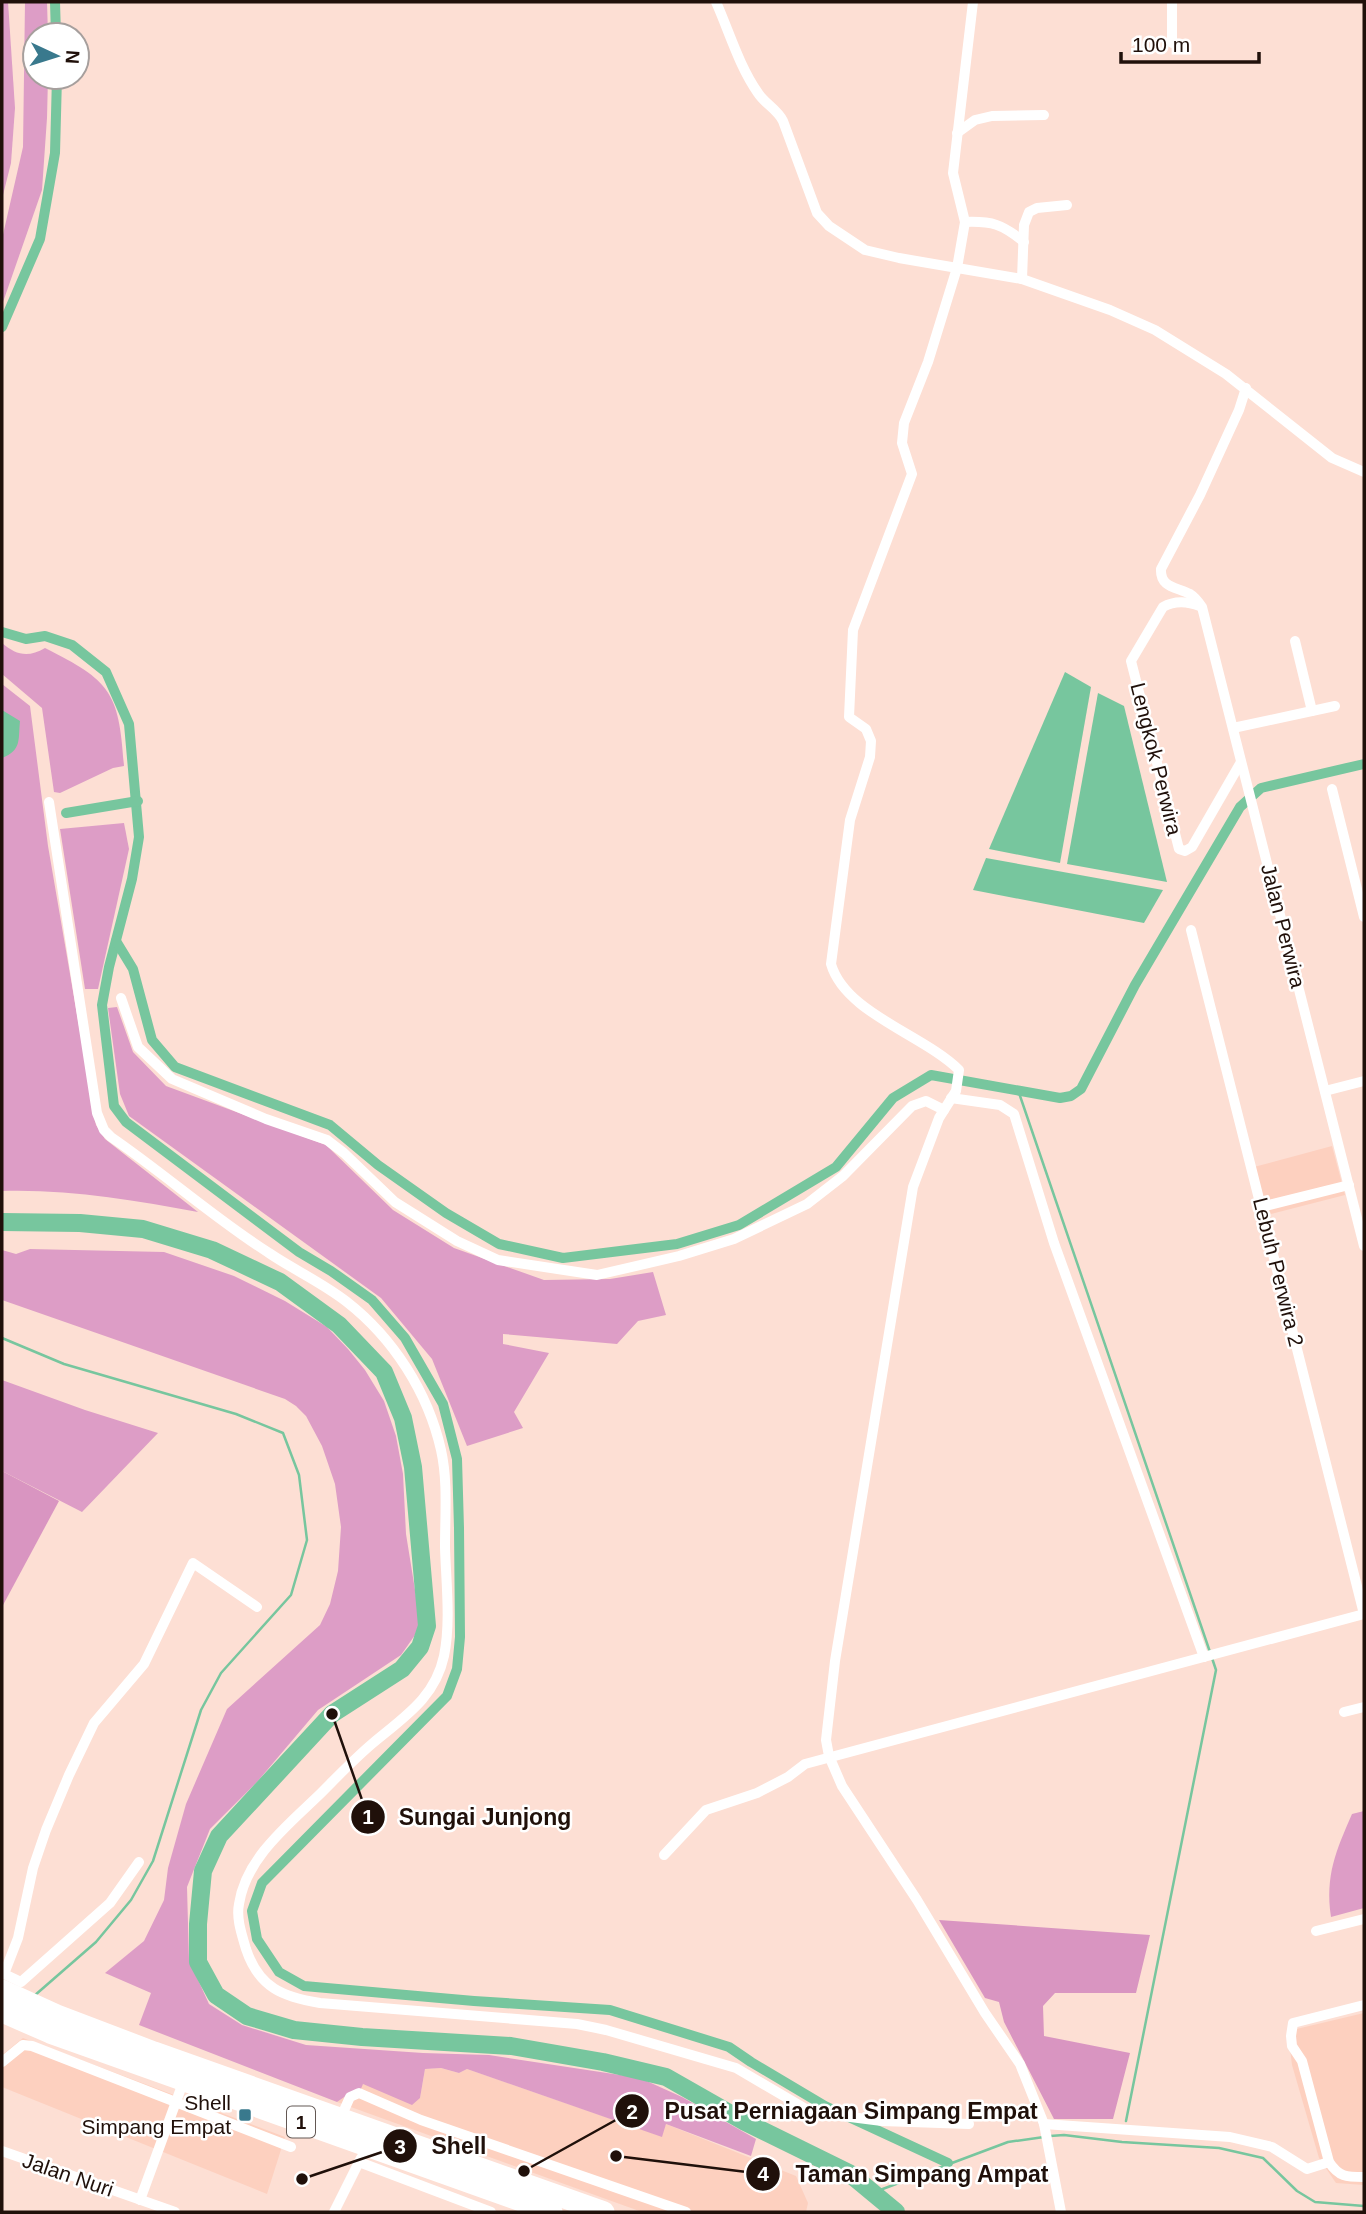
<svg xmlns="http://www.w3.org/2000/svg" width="1366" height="2214" font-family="Helvetica,sans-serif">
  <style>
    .built { fill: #fdd0bf }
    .green { fill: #dd9dc6 }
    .forest { fill: #d995c1 }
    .water { fill: #77c69e }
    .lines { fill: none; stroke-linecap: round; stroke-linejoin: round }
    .stream { stroke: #77c69e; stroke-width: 2.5 }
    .canal { stroke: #77c69e; stroke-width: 10 }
    .river { stroke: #77c69e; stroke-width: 18 }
    .street { stroke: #fff; stroke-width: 10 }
    .highway { stroke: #fff; stroke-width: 21 }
    .poi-dot { fill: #39798d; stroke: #fff; stroke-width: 2.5 }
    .labels { text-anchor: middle; stroke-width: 5; stroke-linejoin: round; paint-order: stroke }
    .shield { fill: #fff; stroke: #635854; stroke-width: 2 }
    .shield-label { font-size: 19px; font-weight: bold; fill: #20100a }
    .street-label { font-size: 21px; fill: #20100a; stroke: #fff }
    .poi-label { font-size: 21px; fill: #20100a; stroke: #fff; text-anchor: end }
    .leader { fill: none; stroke: #20100a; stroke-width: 2.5 }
    .callout-dot { fill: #20100a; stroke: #fff; stroke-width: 2.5 }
    .mark-label { font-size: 21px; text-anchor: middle; font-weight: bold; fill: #fff }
    .callout-label { font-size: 23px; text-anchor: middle; font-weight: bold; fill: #20100a; stroke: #fff; stroke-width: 5; stroke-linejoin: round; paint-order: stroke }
  </style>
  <rect width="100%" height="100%" fill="#fddfd4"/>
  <g class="built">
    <path d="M1332,1146L1345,1195L1267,1215L1254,1167Z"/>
    <path d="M1364,2013V2185L1336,2183L1319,2158L1292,2065L1288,2031Z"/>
    <path d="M23,2038L285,2137L267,2194L2,2087V2055Z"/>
    <path d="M441,2068L459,2073L467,2069L661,2136L666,2124L796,2176L808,2203L806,2212H642L337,2102L363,2084L420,2098L425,2069Z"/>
  </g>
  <g class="green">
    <path d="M2,2H8L15,108L11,163L2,199Z"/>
    <path d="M25,2H47L48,35H35V77H48L47,118L42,190L2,305V239L23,147Z"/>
    <path d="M2,643C16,655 28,658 45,648C111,681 119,692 124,766L113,768L60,793L54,792L42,708L2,674Z"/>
    <path d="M2,684L30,706L48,846L96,1125L105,1139L198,1212C134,1200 67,1189 2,1191Z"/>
    <path d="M124,823L129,849L98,989H85L60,829Z"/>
    <path d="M117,1007L133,1052L166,1086L326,1145L393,1210L454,1248L544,1280L610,1279L653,1272L666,1315L638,1321L617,1344L503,1334V1344L549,1353L514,1412L523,1428L467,1446L432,1359L381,1298L129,1116L120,1094L108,1008Z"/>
    <path d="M30,1249L164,1252L234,1276L285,1301L327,1327L348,1349L365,1370L384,1401L396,1436L403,1474L406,1534L420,1621L415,1635L401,1655L318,1710L257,1782L210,1829L187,1887L189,1960L209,2004L242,2025L306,2045L423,2053L489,2055L640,2078L682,2097L756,2139L751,2156L666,2124L662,2137L467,2069L459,2073L441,2068L425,2069L420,2098L412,2105L363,2084L360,2091L356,2089L337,2102L139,2025L151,1993L105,1973L144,1941L164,1900L168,1868L186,1804L227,1709L320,1625L330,1604L338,1571L341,1527L335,1484L322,1446L306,1416L296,1406L285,1399L2,1300V1250L16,1254Z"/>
    <path d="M2,1380L85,1410L158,1433L82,1512L2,1471Z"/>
    <path d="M1364,1811V1908L1331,1917C1325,1875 1336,1851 1352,1814Z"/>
  </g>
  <g class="forest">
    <path d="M2,1471L59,1501L2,1607Z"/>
    <path d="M939,1920L1150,1935L1136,1993H1055L1043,2006L1044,2036L1130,2053L1113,2119H1054L1004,2022L999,2002L985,1998Z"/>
  </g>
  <g class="water">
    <path d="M1065,672L1091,687L1060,863L989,849Z"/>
    <path d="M1098,693L1124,706L1167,882L1067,864Z"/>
    <path d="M2,710L20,721C18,740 22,750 2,758Z"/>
    <path d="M986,858L1163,890L1144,923L973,890Z"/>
  </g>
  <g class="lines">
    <g class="stream">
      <path d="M1018,1090L1210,1652"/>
      <path d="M2,1338L64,1364L236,1414L283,1433L299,1475L307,1540L291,1595L221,1673L201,1710L153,1861L131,1900L96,1942L34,1996"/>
      <path d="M1126,2121L1216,1670L1212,1658"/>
      <path d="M1050,2136L1064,2135L1122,2142L1219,2148L1263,2158L1297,2191L1315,2202L1364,2206"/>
      <path d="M872,2193L1008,2142L1044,2137"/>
    </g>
    <g class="canal">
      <path d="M55,2L56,35"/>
      <path d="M2,327L40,239L55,153L57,77"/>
      <path d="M2,632L26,639L45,636L72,645L106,672L129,724L139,837L132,879L109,967L102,1005L114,1106L126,1122L299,1252L331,1271L372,1300L405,1338L443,1404L457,1459L459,1528L460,1637L457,1669L447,1696L262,1883L252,1911L257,1939L279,1972L304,1986L474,2001L610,2010L729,2047L751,2062L825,2106L948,2163"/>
      <path d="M66,813L138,801"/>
      <path d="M116,941L133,969L152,1040L175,1067L330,1125L378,1165L446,1213L499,1244L563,1258L677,1244L739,1225L836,1167L893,1098L931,1075L1060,1098L1071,1096L1081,1089L1135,985L1240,807L1261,788L1364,764"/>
    </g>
    <path class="river" d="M2,1222L80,1223L143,1229L212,1250L280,1282L339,1325L384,1372L403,1418L413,1467L427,1626L420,1647L402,1669L332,1714L219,1836L203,1871L198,1924V1962L216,1995L247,2016L294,2030L362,2037L511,2046L603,2062L666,2077L745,2122L849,2173L896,2212"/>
    <g class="street">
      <path d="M716,2C729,31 739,66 758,93C765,104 777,109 783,121L817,213L829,226L865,250L899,258L1022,279L1110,310L1155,330L1226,374L1332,458L1364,472"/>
      <path d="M973,2L953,173L965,222L957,268L928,362L904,423L902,443L912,474L853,630L849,717L866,729L871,741L870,757L850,820L831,964C845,1013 924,1035 959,1070L956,1091L939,1118L913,1187L835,1661L826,1740L829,1756L842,1786L917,1900L985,2013L1020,2064L1044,2124L1061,2212"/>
      <path d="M1172,43V2"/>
      <path d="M957,133L975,120L992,116L1044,115"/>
      <path d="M965,222C992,221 1002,224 1024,242"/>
      <path d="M1022,279L1024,225L1029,212L1037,208L1067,205"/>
      <path d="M1246,388L1239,410L1200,495L1161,569C1160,588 1177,587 1190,594C1195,597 1198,601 1202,607L1364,1246"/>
      <path d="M1200,606C1187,601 1175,600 1163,607L1131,661L1179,849L1185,851L1192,847L1241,762"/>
      <path d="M1295,641L1312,711"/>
      <path d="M1233,728L1335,706"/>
      <path d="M1332,789L1364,917"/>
      <path d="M49,802L97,1113L104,1130L111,1137C165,1174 214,1218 269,1253C294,1270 323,1283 347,1302C393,1338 428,1392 441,1450C448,1481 445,1515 445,1547C446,1582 451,1622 444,1656C435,1698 404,1717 373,1743C354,1759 337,1777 319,1795C288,1825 246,1858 239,1904C236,1919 242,1935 246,1949C259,1988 283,1997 320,2003L577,2024L606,2030L736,2068L811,2112L882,2121L969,2124"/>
      <path d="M1191,930L1364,1614"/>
      <path d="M121,998L138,1047L172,1079L266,1119L327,1140L344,1153L395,1202L457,1241L498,1260L597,1275L679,1256L734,1239L807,1204L843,1176L912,1106L926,1101L944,1110"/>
      <path d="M1325,1091L1364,1081"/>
      <path d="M951,1098L1000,1105L1014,1114L1054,1243L1204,1657"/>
      <path d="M1261,1207L1349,1185"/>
      <path d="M1344,1712L1364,1707"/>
      <path d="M664,1855L706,1810L757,1793L788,1777L805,1764L1364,1614"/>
      <path d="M1316,1931L1364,1919"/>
      <path d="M2,1973L21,1982L110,1903L139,1862"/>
      <path d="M4,1974L18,1938L33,1868L46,1830L69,1775L94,1723L144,1664L193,1563L257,1607"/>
      <path d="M1364,2005L1293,2023L1291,2036L1292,2046L1302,2061L1329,2162C1339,2177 1346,2177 1364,2177"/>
      <path d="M2,2062L23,2045L32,2046L291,2147"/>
      <path d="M341,2117L350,2097L359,2093L421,2120L686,2212"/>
      <path d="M1044,2124L1230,2137L1272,2147L1307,2169L1329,2162"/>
      <path d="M2,2151L175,2212"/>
      <path d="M359,2162L491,2212"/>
      <path d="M140,2200L184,2080"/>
      <path d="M334,2212L361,2158"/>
    </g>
    <g class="highway">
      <path d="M2,1990L57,2015L154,2052L604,2212"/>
      <path d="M2,2012L50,2033L552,2212"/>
    </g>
  </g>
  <rect class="poi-dot" x="238" y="2108" width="14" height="14" rx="3.5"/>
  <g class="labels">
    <rect class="shield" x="287" y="2106.5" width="28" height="31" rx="5"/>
    <g class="shield-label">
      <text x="301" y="2129">1</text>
    </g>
    <g class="street-label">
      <text transform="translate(1156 759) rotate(76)" y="7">Lengkok Perwira</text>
      <text transform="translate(1283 926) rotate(76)" y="7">Jalan Perwira</text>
      <text transform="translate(1278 1272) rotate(76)" y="7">Lebuh Perwira 2</text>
      <text transform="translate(68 2175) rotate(19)" y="7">Jalan Nuri</text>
    </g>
    <g class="poi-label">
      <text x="231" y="2110">Shell<tspan x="231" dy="24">Simpang Empat</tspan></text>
    </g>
  </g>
  <path class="leader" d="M332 1714L368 1817M524 2171L632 2111M302 2179L400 2146M616 2156L763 2174"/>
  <g class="callout-dot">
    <circle cx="332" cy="1714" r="7"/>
    <circle cx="524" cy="2171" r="7"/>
    <circle cx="302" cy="2179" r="7"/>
    <circle cx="616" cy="2156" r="7"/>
    <circle cx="368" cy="1817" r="18"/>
    <circle cx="632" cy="2111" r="18"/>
    <circle cx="400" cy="2146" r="18"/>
    <circle cx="763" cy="2174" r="18"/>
  </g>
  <g class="mark-label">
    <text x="368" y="1824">1</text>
    <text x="632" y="2119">2</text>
    <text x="400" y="2154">3</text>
    <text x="763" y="2181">4</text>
  </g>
  <g class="callout-label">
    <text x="485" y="1825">Sungai Junjong</text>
    <text x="851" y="2119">Pusat Perniagaan Simpang Empat</text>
    <text x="459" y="2154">Shell</text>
    <text x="922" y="2182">Taman Simpang Ampat</text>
  </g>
  <rect width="1366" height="2214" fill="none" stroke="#20100a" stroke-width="7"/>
  <g transform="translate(56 56) rotate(94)"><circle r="33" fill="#ffffff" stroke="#a69f9d" stroke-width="2"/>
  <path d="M0-5L12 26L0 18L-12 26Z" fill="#39798d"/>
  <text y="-10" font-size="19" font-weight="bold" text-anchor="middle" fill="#20100a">N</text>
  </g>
  <path d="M1121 52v10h138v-10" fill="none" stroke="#20100a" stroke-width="3.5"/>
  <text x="1132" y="52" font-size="21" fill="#20100a" stroke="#ffffff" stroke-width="5" paint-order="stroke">100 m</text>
</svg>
